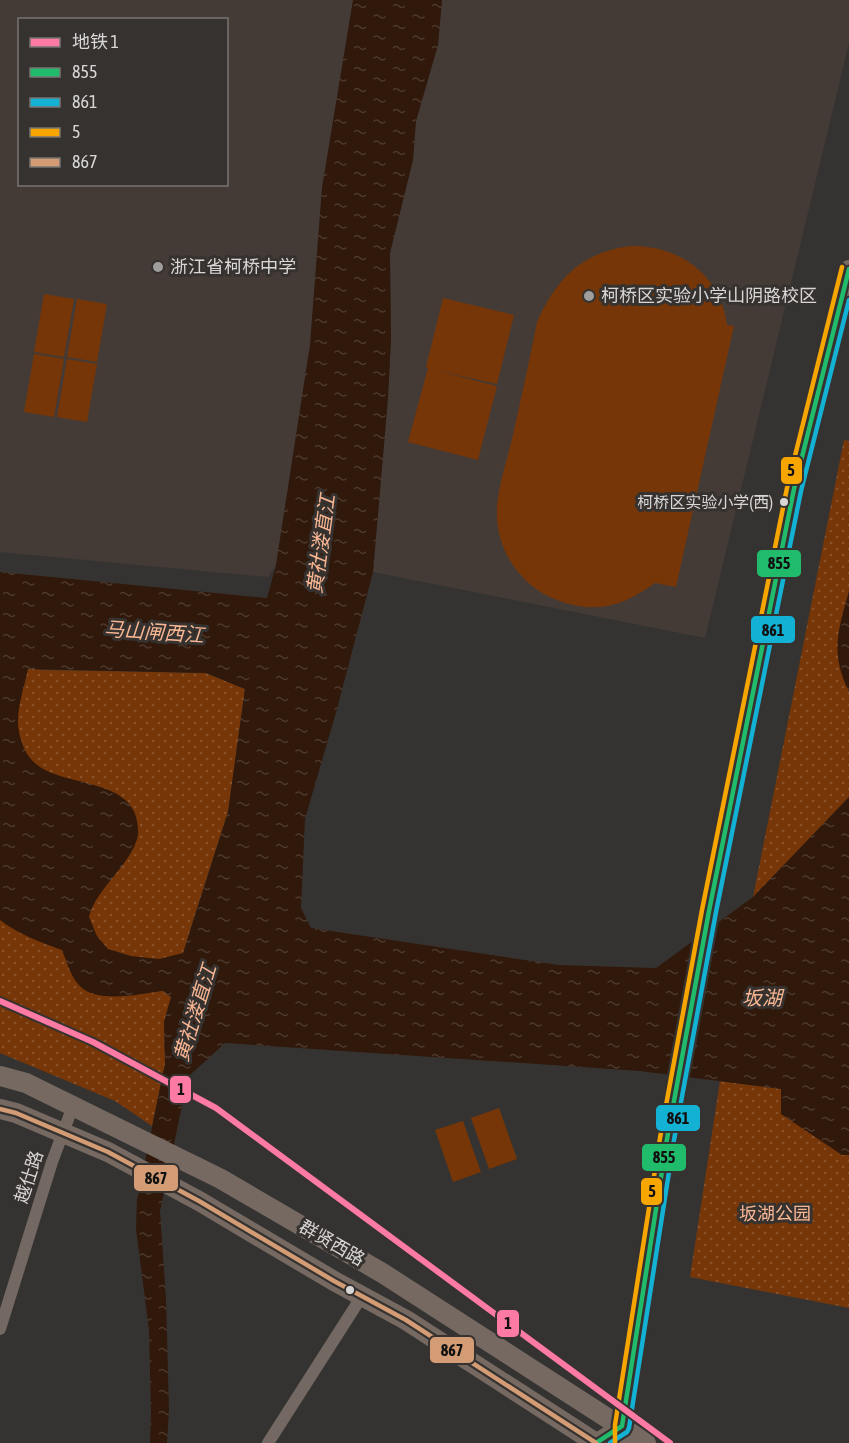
<svg xmlns="http://www.w3.org/2000/svg" width="849" height="1443" font-family="'Asap Condensed','Noto Sans SC',sans-serif">
  <style>
    .built { fill: #443b37; fill-rule: evenodd }
    .park { fill: url(#park-dots) }
    .pitch { fill: #763607 }
    .water { fill: url(#water-ripples); fill-rule: evenodd }
    .lines { fill: none; stroke-linecap: round; stroke-linejoin: round }
    .street { stroke: #746962; stroke-width: 12 }
    .secondary { stroke: #766a63; stroke-width: 18 }
    .primary { stroke: #756962; stroke-width: 20 }
    .bus-1-casing { stroke: #363230; stroke-width: 9 }
    .bus-2-casing { stroke: #363230; stroke-width: 9 }
    .bus-3-casing { stroke: #363230; stroke-width: 9 }
    .bus-4-casing { stroke: #363230; stroke-width: 9 }
    .bus-1 { stroke: #20bc6c; stroke-width: 4.5 }
    .bus-2 { stroke: #13b2d5; stroke-width: 4.5 }
    .bus-3 { stroke: #f7a600; stroke-width: 4.5 }
    .bus-4 { stroke: #d39c74; stroke-width: 4.5 }
    .metro-1-casing { stroke: #363230; stroke-width: 10 }
    .metro-1 { stroke: #fc7aa3; stroke-width: 6 }
    .poi-dot { fill: #a09e9c; stroke: #363230; stroke-width: 2 }
    .bus-dot { fill: #d9d7d6; stroke: #363230; stroke-width: 2 }
    .labels { text-anchor: middle; stroke-width: 6; stroke-linejoin: round; paint-order: stroke }
    .bus-label { font-size: 16px; fill: #d9d7d6; stroke: #363230; text-anchor: end }
    .poi-label { font-size: 18px; fill: #d9d7d6; stroke: #363230; text-anchor: start }
    .street-label { font-size: 18px; fill: #d9d7d6; stroke: #363230 }
    .park-label { font-size: 18px; fill: #fab794; stroke: #363230 }
    .water-label { font-size: 20px; font-style: italic; fill: #f8b592; stroke: #363230 }
    .line-badge { stroke: #363230; stroke-width: 2 }
    .pale-badge-label { font-size: 16px; text-anchor: middle; font-weight: bold; fill: #111 }
  </style>
  <defs>
    <pattern id="park-dots" width="8" height="8" patternUnits="userSpaceOnUse" patternTransform="scale(1.5)"><rect width="8" height="8" fill="#763607"/><path d="M2 2h.1M6 6h.1" fill="none" stroke="#89522a" stroke-width="1.8" stroke-linecap="round"/></pattern>
    <pattern id="water-ripples" width="26" height="14" patternUnits="userSpaceOnUse" patternTransform="scale(1.5)"><rect width="26" height="14" fill="#30180a"/><path d="M2 4q2-2 4 0t4 0M15 11q2-2 4 0t4 0" fill="none" stroke="#4d392d"/></pattern>
  </defs>
  <rect width="100%" height="100%" fill="#353331"/>
  <g class="built">
    <path d="M0,0H353L322,188L310,345L276,565L268,577L0,552ZM20,20H226V184H20Z"/>
    <path d="M442,0H849V43L705,638L373,572L388,398L391,339L390,253L413,160L416,121L438,45Z"/>
  </g>
  <g class="park">
    <path d="M844,440L849,441V797L753,897Z"/>
    <path d="M0,666L44,670L206,673L245,689L228,812L191,927L164,1022L165,1064L152,1126L115,1101L0,1053Z"/>
    <path d="M720,1081L781,1089L842,1155H849V1308L690,1277Z"/>
  </g>
  <g class="pitch">
    <path d="M631,246C679,245 721,275 727,325L734,326L676,587L655,583C623,606 596,615 557,600C519,586 494,547 497,506C499,482 509,454 514,430C522,394 530,358 537,322C557,278 582,252 631,246Z"/>
    <path d="M44,294L74,299L64,357L34,352Z"/>
    <path d="M443,298L514,315L497,384L434,370L497,386L478,460L408,442L428,368L426,367Z"/>
    <path d="M77,299L107,304L97,362L67,357Z"/>
    <path d="M34,354L64,359L54,417L24,412Z"/>
    <path d="M67,359L97,364L87,422L57,417Z"/>
    <path d="M499,1108L517,1159L489,1169L471,1118Z"/>
    <path d="M463,1121L481,1172L453,1182L435,1130Z"/>
  </g>
  <g class="water">
    <path d="M353,0H442L438,45L416,121L413,160L390,253L391,339L388,398L373,572L337,709L305,819L301,908L311,928L558,965L656,968L753,897L849,797V1155H842L781,1114V1089L640,1071L225,1043L188,1077L160,1211L166,1299L169,1410L167,1443H150L151,1412L149,1330L136,1229L137,1200L165,1064L164,1022L171,997L162,991C141,994 100,1003 82,988C71,979 67,962 62,950C40,942 18,934 0,920V572L267,598L276,565L310,345L322,188ZM28,669L206,673L245,689L228,812L183,953L159,959L131,956L108,949L97,936L89,917C90,913 92,908 94,904C104,884 136,856 138,834C141,776 66,789 36,764C26,756 22,745 19,732C15,712 24,689 28,669Z"/>
    <path d="M849,591V692C830,653 838,630 849,591Z"/>
  </g>
  <g class="lines">
    <g class="street">
      <path d="M0,1329L52,1162L73,1106"/>
      <path d="M268,1443L362,1296"/>
    </g>
    <g class="secondary">
      <path d="M596,1443L622,1426"/>
      <path d="M623,1443L622,1426L667,1139L709,911L794,489L849,269"/>
    </g>
    <g class="primary">
      <path d="M0,1076L26,1083L221,1179L384,1274L646,1443"/>
      <path d="M0,1109L16,1113L108,1152L199,1201L334,1281L406,1320L596,1443"/>
    </g>
    <defs>
      <path id="bus-1" d="M596,1443L622,1426L667,1139L709,911L794,489L849,269"/>
      <path id="bus-2" d="M610,1443L627,1432L629,1428L674,1140L716,912L801,491L849,300"/>
      <path id="bus-3" d="M615,1443V1425L660,1138L702,910L787,488L842,267"/>
      <path id="bus-4" d="M0,1109L16,1113L108,1152L199,1201L334,1281L406,1320L596,1443"/>
    </defs>
    <use href="#bus-1" class="bus-1-casing"/>
    <use href="#bus-2" class="bus-2-casing"/>
    <use href="#bus-3" class="bus-3-casing"/>
    <use href="#bus-4" class="bus-4-casing"/>
    <use href="#bus-1" class="bus-1"/>
    <use href="#bus-2" class="bus-2"/>
    <use href="#bus-3" class="bus-3"/>
    <use href="#bus-4" class="bus-4"/>
    <defs>
      <path id="metro-1" d="M0,1001L93,1042L216,1108L670,1443"/>
    </defs>
    <use href="#metro-1" class="metro-1-casing"/>
    <use href="#metro-1" class="metro-1"/>
  </g>
  <g class="poi-dot">
    <circle cx="158" cy="267" r="6"/>
    <circle cx="589" cy="296" r="6"/>
  </g>
  <g class="bus-dot">
    <circle cx="784" cy="502" r="5"/>
    <circle cx="350" cy="1290" r="5"/>
  </g>
  <g class="labels">
    <g class="bus-label">
      <text x="773" y="508">柯桥区实验小学(西)</text>
    </g>
    <g class="poi-label">
      <text x="170" y="273">浙江省柯桥中学</text>
      <text x="601" y="302">柯桥区实验小学山阴路校区</text>
    </g>
    <g class="street-label">
      <text transform="translate(29 1177) rotate(-72)" y="6">越仕路</text>
      <text transform="translate(332 1243) rotate(30)" y="6">群贤西路</text>
    </g>
    <g class="park-label">
      <text x="775" y="1220">坂湖公园</text>
    </g>
    <g class="water-label">
      <text transform="translate(321 544) rotate(-82)" y="7">黄社溇直江</text>
      <text transform="translate(154 632) rotate(4)" y="7">马山闸西江</text>
      <text x="762" y="1005">坂湖</text>
      <text transform="translate(195 1013) rotate(-73)" y="7">黄社溇直江</text>
    </g>
  </g>
  <g class="line-badge">
    <rect x="780" y="456" width="23" height="29" rx="6" fill="#f7a600"/>
    <rect x="756" y="549" width="46" height="29" rx="6" fill="#20bc6c"/>
    <rect x="750" y="615" width="46" height="29" rx="6" fill="#13b2d5"/>
    <rect x="169" y="1075" width="23" height="29" rx="6" fill="#fc7aa3"/>
    <rect x="655" y="1104" width="46" height="28" rx="6" fill="#13b2d5"/>
    <rect x="641" y="1143" width="46" height="29" rx="6" fill="#20bc6c"/>
    <rect x="133" y="1164" width="46" height="28" rx="6" fill="#d39c74"/>
    <rect x="640" y="1177" width="23" height="29" rx="6" fill="#f7a600"/>
    <rect x="496" y="1309" width="24" height="29" rx="6" fill="#fc7aa3"/>
    <rect x="429" y="1336" width="46" height="28" rx="6" fill="#d39c74"/>
  </g>
  <g class="pale-badge-label">
    <text x="791" y="476">5</text>
    <text x="779" y="569">855</text>
    <text x="773" y="636">861</text>
    <text x="181" y="1095">1</text>
    <text x="678" y="1124">861</text>
    <text x="664" y="1163">855</text>
    <text x="156" y="1184">867</text>
    <text x="652" y="1197">5</text>
    <text x="508" y="1329">1</text>
    <text x="452" y="1356">867</text>
  </g>
  <rect x="18" y="18" width="210" height="168" fill="#363230" stroke="#777472" stroke-width="1.5"/>
  <rect x="30" y="38" width="30" height="9" fill="#fc7aa3" stroke="#777472" stroke-width="1.5"/>
  <text x="72" y="48" font-size="18" fill="#d9d7d6">地铁 1</text>
  <rect x="30" y="68" width="30" height="9" fill="#20bc6c" stroke="#777472" stroke-width="1.5"/>
  <text x="72" y="78" font-size="18" fill="#d9d7d6">855</text>
  <rect x="30" y="98" width="30" height="9" fill="#13b2d5" stroke="#777472" stroke-width="1.5"/>
  <text x="72" y="108" font-size="18" fill="#d9d7d6">861</text>
  <rect x="30" y="128" width="30" height="9" fill="#f7a600" stroke="#777472" stroke-width="1.5"/>
  <text x="72" y="138" font-size="18" fill="#d9d7d6">5</text>
  <rect x="30" y="158" width="30" height="9" fill="#d39c74" stroke="#777472" stroke-width="1.5"/>
  <text x="72" y="168" font-size="18" fill="#d9d7d6">867</text>
</svg>
